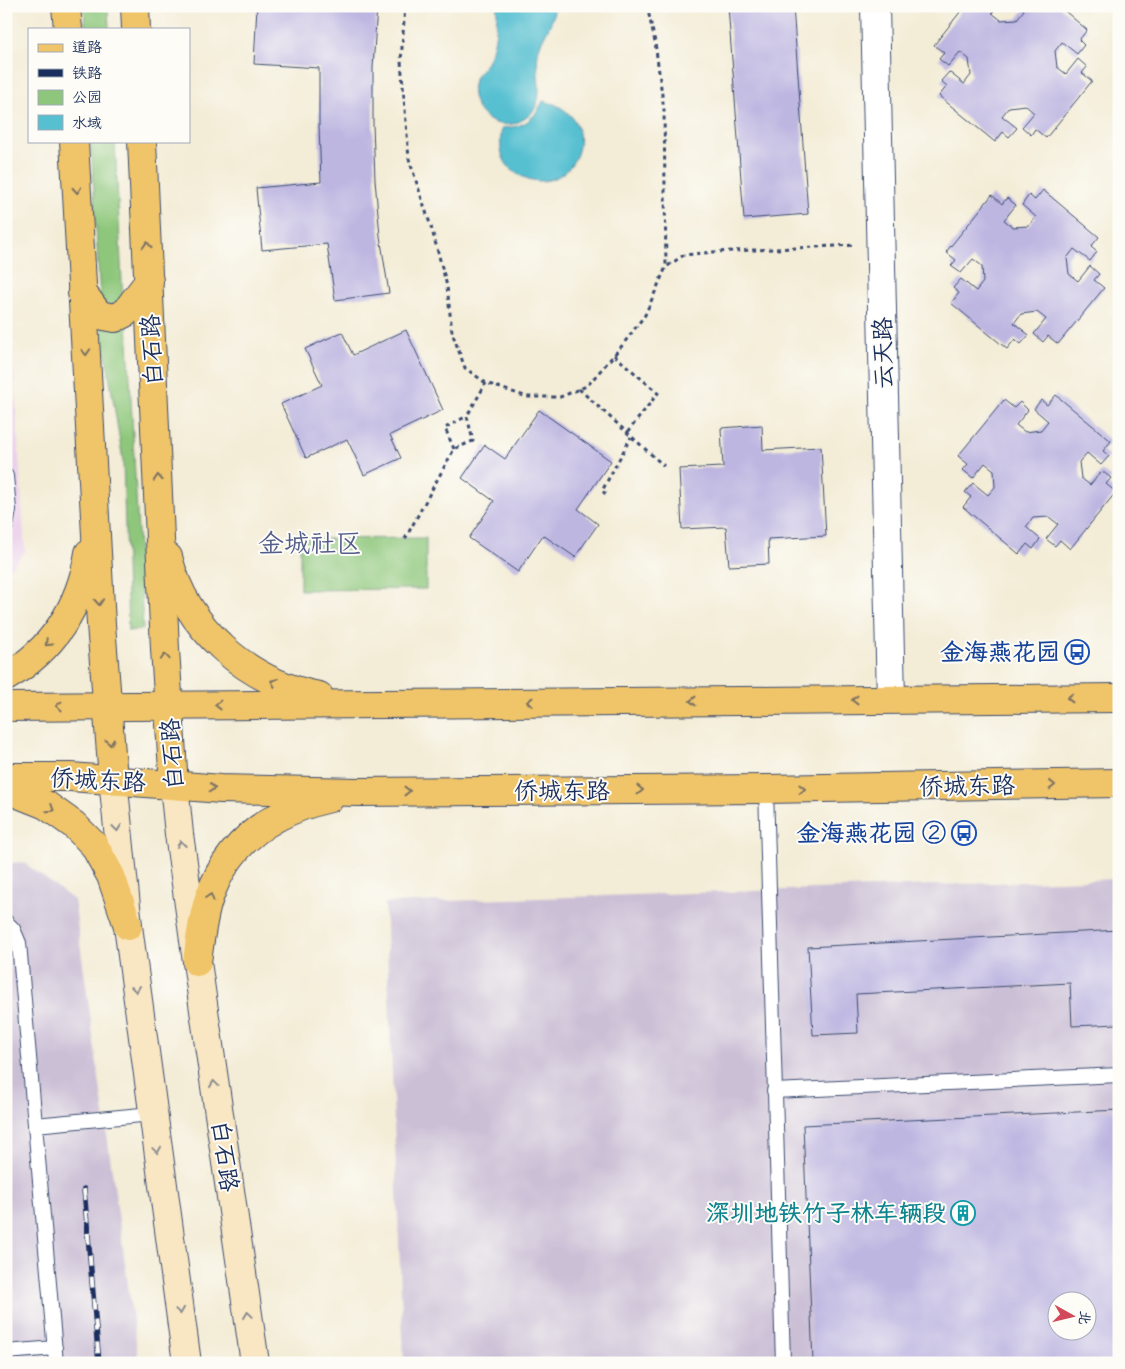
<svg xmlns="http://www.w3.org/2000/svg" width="1125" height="1369" font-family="Caveat,'LXGW WenKai TC',sans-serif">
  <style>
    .built { fill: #ebd1ec }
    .industrial { fill: #cbbfd6; fill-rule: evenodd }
    .green { fill: #8ec77b; stroke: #547b6c }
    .water { fill: #56c0d1; stroke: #387898 }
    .building { fill: #bdb6e1; fill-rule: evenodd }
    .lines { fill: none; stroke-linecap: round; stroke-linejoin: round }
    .lane-casing { stroke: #3b4b70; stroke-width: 16 }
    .street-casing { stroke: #3b4b70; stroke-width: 30 }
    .secondary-casing { stroke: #3b4b70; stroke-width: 30 }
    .primary-casing { stroke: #3b4b70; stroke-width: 30 }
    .path { stroke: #3b4b70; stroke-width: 3; stroke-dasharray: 4 4; stroke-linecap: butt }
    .lane { stroke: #fff; stroke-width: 14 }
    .street { stroke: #fff; stroke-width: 28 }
    .secondary { stroke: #f9e7c3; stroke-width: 28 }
    .primary { stroke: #f0c469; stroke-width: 28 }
    .rail-casing { stroke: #1b2f5e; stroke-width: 5.5 }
    .rail { stroke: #fdfcf7; stroke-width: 4; stroke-dasharray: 11; stroke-linecap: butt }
    .oneway { stroke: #7b7263 }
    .oneway2 { stroke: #8a8b90 }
    .labels { text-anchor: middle; stroke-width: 4; stroke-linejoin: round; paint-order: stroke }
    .street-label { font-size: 24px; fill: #1b2f5e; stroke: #fdfcf7 }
    .transit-label { font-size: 24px; font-weight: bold; fill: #164399; stroke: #fdfcf7; text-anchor: end }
    .culture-label { font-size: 24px; font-weight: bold; fill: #0d838f; stroke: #fdfcf7; text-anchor: end }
    .quarter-label { font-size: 26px; fill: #545e8c; stroke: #fdfcf7 }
  </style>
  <rect width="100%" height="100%" fill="#fdfcf7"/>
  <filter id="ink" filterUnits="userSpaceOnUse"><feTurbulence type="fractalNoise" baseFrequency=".02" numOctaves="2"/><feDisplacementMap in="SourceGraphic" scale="10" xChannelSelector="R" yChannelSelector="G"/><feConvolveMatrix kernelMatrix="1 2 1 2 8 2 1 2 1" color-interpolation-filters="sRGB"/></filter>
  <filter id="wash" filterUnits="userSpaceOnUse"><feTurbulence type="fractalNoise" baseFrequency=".0096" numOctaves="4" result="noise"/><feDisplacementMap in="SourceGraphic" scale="20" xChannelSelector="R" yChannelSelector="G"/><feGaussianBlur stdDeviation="1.12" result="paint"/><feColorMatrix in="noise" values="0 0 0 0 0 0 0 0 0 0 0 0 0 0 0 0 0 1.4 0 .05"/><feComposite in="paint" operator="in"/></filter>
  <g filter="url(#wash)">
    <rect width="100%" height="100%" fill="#f3ecd6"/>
    <path class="built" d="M6,248L25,552L6,573Z"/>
    <g class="industrial">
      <path d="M23,862L74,900L139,1363H6V863Z"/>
      <path d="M1119,879V1363H404L385,903ZM1058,1302H1088V1332H1058Z"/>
    </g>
    <g class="green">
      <path d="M84,6H108L109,29H85Z"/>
      <path d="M91,141H115L123,303L109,306L100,299Z"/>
      <path d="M127,322L143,629L128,631L123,460L101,326Z"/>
      <path d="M426,538V589L300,590V539Z"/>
    </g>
    <g class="water">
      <path d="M497,6H554C555,23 544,33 539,48C532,76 553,107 518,122C511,126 500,125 493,122C482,117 475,107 473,96C470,77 480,74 487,62C496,45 497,25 497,6Z"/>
      <path d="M543,101C548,103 554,103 558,106C606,131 566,205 516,173C500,163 499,145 502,128C524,127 533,121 543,101Z"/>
    </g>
    <g id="blocks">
      <g class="building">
        <path d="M257,6H377L373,68V124L375,180L380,236L389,293L335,300L327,244L262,250L256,188L321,182L319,125V68L254,64Z"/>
        <path d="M728,6H793L808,214L744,219Z"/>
        <path d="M965,6H998L992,13L1001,20L1017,19L1024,10L1019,6H1059L1087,30L1079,40L1084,45L1077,54L1062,42L1055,51L1057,67L1066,74L1078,59L1087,67L1082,73L1092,81L1046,138L1035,129L1031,135L1022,127L1034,113L1025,105L1009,107L1002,116L1017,128L1009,137L1003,132L995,142L939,96L947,86L941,81L949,72L964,84L971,75L969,59L960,52L948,66L939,59L944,53L934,45Z"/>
        <path d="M1043,190L1099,237L1091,247L1097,252L1090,261L1074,249L1067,258L1069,274L1078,281L1090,266L1099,274L1094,280L1104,288L1058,344L1048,336L1043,342L1034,334L1046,319L1037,312L1021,314L1014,323L1029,335L1021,344L1015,339L1007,349L951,303L959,293L953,288L961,279L976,291L983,282L982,266L973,259L961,273L951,266L956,260L946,252L992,195L1002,204L1007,198L1016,205L1004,220L1013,227L1029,226L1036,217L1022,205L1029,195L1035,200Z"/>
        <path d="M406,330L443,410L390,435L401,458L364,475L347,439L306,458L281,404L322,385L305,349L342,332L353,355Z"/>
        <path d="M1056,395L1111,441L1103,451L1109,456L1101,465L1087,453L1079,462L1081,478L1090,485L1102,471L1111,478L1106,484L1116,492L1070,549L1060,540L1055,546L1046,539L1058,524L1049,517L1033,518L1026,527L1040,539L1033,549L1027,544L1019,554L963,507L971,497L965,492L973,483L988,495L995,487L994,470L985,463L973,478L963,470L968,464L958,456L1004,400L1014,408L1020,402L1028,410L1016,425L1025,432L1041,430L1048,421L1034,409L1041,400L1047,405Z"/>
        <path d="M539,410L611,461L578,509L598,524L575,557L543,535L518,572L469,538L494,501L462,478L485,445L505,459Z"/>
        <path d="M762,425L763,450L821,447L826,536L768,539L769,564L729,566L726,527L682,529L679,469L723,467L721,428Z"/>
        <path d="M1119,930V1024L1072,1026L1070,983L856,994L858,1033L813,1035L808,947Z"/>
        <path d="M1119,1110V1363H813L803,1125ZM1058,1302H1088V1332H1058Z"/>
      </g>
    </g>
  </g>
  <g filter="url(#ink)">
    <use href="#blocks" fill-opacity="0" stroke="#3b4b70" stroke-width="1"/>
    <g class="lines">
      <defs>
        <g id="lane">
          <path d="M6,476L9,510L6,526"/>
          <path d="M766,789L783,1363"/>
          <path d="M6,922L13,929L19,943L56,1363"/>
          <path d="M774,1091L1119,1075"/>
          <path d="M35,1125L152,1114"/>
          <path d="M6,1352L55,1348"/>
        </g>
        <path id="street" d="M875,6L891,699"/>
        <g id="secondary">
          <path d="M113,779L128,926L187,1363"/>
          <path d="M174,785L179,834L197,962L255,1363"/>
        </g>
        <g id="primary">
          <path d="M66,6L68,29"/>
          <path d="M135,6L136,29"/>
          <path d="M74,141L101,624L113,779"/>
          <path d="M142,141L165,649L174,785"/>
          <path d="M82,292L99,315L115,318L125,313L149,281"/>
          <path d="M168,557C186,629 247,682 319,696"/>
          <path d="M6,677C54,649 80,607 89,553"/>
          <path d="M6,707L1119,698"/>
          <path d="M6,777H71L221,789L358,792L766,789L1119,783"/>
          <path d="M6,789L46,805L74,825L94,845L111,876L128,926"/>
          <path d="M197,962C200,941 202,918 209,898C228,841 273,811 330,798"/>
        </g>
      </defs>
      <use href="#lane" class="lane-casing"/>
      <use href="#street" class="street-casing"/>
      <use href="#secondary" class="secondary-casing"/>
      <use href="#primary" class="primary-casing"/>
      <g class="path">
        <path d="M405,6L401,61L409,159L432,230L447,286L452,332L465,368L486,383L527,397H560L587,386L621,347L645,315L666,267L684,255L713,252L856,245"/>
        <path d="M647,6L655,42L664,110L666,267"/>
        <path d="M614,355L658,393L627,433"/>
        <path d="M579,389L664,466"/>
        <path d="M454,449L445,428L467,416"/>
        <path d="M606,494L602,491L631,437"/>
        <path d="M405,539L454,449L473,441L467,416L486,383"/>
      </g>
      <use href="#lane" class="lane"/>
      <use href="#street" class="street"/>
      <use href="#secondary" class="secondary"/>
      <use href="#primary" class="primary"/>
      <defs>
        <path id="rail" d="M84,1189L99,1363"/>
      </defs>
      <use href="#rail" class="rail-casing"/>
      <use href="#rail" class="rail"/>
    </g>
    <defs><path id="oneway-chevron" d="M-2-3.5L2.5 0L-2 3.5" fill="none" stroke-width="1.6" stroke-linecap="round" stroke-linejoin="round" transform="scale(1.25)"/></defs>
    <g class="oneway">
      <use href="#oneway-chevron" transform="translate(77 190) rotate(87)"/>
      <use href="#oneway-chevron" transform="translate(147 245) rotate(-93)"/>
      <use href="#oneway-chevron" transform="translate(86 352) rotate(87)"/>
      <use href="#oneway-chevron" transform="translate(158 478) rotate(-93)"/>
      <use href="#oneway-chevron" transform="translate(99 602) rotate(87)"/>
      <use href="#oneway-chevron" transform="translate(48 643) rotate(136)"/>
      <use href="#oneway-chevron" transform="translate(165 657) rotate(-94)"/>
      <use href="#oneway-chevron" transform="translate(274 682) rotate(-158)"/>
      <use href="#oneway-chevron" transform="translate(1070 698) rotate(180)"/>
      <use href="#oneway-chevron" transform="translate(855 700) rotate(180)"/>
      <use href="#oneway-chevron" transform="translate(693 701) rotate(180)"/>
      <use href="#oneway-chevron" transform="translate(530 702) rotate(180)"/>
      <use href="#oneway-chevron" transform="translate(218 705) rotate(179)"/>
      <use href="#oneway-chevron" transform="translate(59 706) rotate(179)"/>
      <use href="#oneway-chevron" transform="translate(110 742) rotate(85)"/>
      <use href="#oneway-chevron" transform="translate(1052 785) rotate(-1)"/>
      <use href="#oneway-chevron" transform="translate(212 788) rotate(5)"/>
      <use href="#oneway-chevron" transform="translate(802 789) rotate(-1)"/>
      <use href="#oneway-chevron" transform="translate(640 790)"/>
      <use href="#oneway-chevron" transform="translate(407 791)"/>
      <use href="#oneway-chevron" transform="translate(51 809) rotate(33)"/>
      <use href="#oneway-chevron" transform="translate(210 897) rotate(-72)"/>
    </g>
    <g class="oneway2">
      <use href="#oneway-chevron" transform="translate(117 828) rotate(84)"/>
      <use href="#oneway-chevron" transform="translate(181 844) rotate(-97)"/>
      <use href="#oneway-chevron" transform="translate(136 989) rotate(83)"/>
      <use href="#oneway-chevron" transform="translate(214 1084) rotate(-98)"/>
      <use href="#oneway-chevron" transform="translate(157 1150) rotate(82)"/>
      <use href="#oneway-chevron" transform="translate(180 1311) rotate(82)"/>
      <use href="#oneway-chevron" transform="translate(248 1315) rotate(-98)"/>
    </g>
  </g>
  <defs>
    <symbol id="bus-ring" viewBox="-11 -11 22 22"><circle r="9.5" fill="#fdfcf7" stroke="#1a4fb4" stroke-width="1.5"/><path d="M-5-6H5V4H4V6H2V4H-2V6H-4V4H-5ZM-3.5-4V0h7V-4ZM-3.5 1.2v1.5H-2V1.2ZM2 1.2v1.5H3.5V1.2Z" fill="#1a4fb4"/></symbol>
    <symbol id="building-ring" viewBox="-11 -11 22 22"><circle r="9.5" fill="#fdfcf7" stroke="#0f9aa8" stroke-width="1.5"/><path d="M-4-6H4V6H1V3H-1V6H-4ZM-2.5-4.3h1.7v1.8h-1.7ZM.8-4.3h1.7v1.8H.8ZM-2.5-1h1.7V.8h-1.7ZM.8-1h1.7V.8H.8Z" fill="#0f9aa8"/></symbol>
  </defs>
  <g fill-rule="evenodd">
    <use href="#bus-ring" x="1063" y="638" width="28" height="28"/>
    <use href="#bus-ring" x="950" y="819" width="28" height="28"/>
    <use href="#building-ring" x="949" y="1199" width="28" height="28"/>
  </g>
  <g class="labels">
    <g class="street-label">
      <text transform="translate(152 350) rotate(-93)" y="8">白石路</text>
      <text transform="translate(883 353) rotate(-91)" y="8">云天路</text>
      <text transform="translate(172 754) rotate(-94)" y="8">白石路</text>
      <text transform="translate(98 780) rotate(3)" y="8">侨城东路</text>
      <text transform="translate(967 786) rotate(-1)" y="8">侨城东路</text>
      <text x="562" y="799">侨城东路</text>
      <text transform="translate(225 1156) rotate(82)" y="8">白石路</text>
    </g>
    <g class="transit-label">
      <text x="1060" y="660">金海燕花园</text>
      <text x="946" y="841">金海燕花园 ②</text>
    </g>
    <g class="culture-label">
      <text x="946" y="1221">深圳地铁竹子林车辆段</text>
    </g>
    <g class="quarter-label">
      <text x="310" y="552">金城社区</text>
    </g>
  </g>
  <rect width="1125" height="1369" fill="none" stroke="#fdfcf7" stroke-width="25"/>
  <rect x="28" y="28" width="162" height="115" fill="#fdfcf7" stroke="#a3aaba"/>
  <rect x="38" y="44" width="25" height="8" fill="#f0c469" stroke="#a3aaba"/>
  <text x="72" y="52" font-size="15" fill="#1b2f5e">道路</text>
  <rect x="38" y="69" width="25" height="8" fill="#1b2f5e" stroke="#a3aaba"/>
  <text x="72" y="78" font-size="15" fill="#1b2f5e">铁路</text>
  <rect x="38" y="90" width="25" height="15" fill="#8ec77b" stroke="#a3aaba"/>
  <text x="72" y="102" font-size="15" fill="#1b2f5e">公园</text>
  <rect x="38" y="115" width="25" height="15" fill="#56c0d1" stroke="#a3aaba"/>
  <text x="72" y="128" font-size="15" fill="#1b2f5e">水域</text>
  <g transform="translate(1072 1316) rotate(98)"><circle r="24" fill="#fdfcf7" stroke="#a3aaba"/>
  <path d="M0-4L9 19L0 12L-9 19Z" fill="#d1495b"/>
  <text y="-8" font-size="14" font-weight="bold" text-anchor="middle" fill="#1b2f5e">北</text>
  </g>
</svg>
